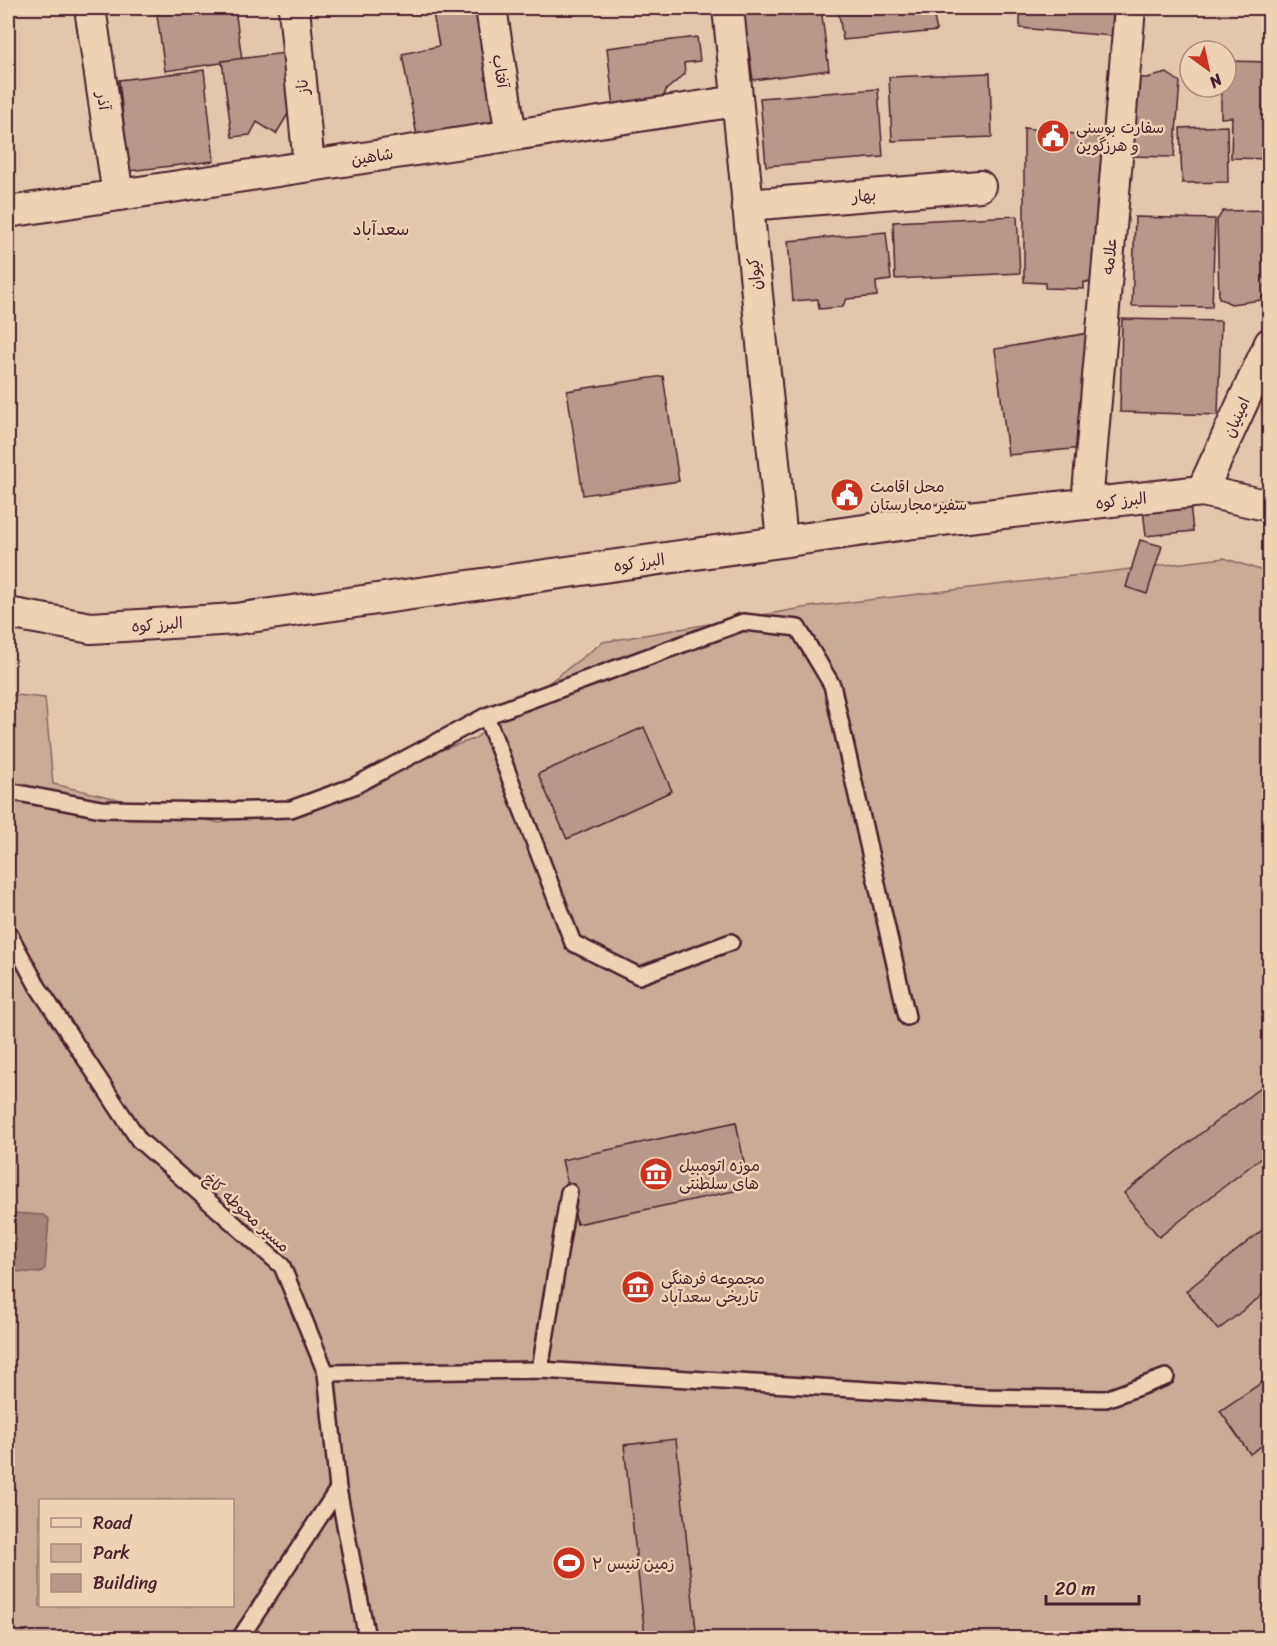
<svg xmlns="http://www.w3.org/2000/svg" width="1277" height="1646" font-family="Sriracha,'Playpen Sans Arabic',sans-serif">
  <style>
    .green { fill: #caab96; stroke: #8a6560; stroke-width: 1.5; fill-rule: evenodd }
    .water { fill: #a68478; stroke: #815c59; stroke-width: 1.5 }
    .building { fill: #b89888; stroke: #4a1f2b; stroke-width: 1.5 }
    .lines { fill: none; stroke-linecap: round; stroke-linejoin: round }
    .service-casing { stroke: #4a1f2b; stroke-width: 20 }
    .minor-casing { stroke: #4a1f2b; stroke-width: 34 }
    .service { stroke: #edd2b4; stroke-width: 15 }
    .minor { stroke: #edd2b4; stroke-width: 30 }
    .labels { text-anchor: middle; stroke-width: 5; stroke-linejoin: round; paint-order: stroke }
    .street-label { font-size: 16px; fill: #4a1f2b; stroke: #edd2b4 }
    .poi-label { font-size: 16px; fill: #4a1f2b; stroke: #edd2b4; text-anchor: start }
    .neighbourhood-label { font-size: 18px; fill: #4a1f2b; stroke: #edd2b4 }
  </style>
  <rect width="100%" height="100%" fill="#e3c7ac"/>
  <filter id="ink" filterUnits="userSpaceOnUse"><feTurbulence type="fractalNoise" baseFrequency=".0167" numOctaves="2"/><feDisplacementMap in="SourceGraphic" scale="12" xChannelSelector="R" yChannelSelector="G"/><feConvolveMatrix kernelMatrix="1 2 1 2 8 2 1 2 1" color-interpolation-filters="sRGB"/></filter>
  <g filter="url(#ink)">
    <path class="green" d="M1224,558L1269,573V1638H8V694L45,698L53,784L220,823L474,739L603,642L809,607ZM40,1500H232V1606H40Z"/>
    <path class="water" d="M14,1213L43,1215L49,1219L45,1268L40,1273L8,1271V1228Z"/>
    <g class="building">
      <path d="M156,8H235L242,60L165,71Z"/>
      <path d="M432,8H480L500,120L417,136L402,54L439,46Z"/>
      <path d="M743,8H821L829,70L753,80Z"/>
      <path d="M838,8H932L937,31L843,40Z"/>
      <path d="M1020,8H1113L1112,36L1020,28Z"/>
      <path d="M697,37L700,61L684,63L685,74L666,90L662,102L614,108L607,48Z"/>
      <path d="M301,51L299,131L288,114L276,134L257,122L250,135L232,137L222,61Z"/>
      <path d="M1228,61L1270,62V159L1231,158L1232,117L1221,118V87H1226Z"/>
      <path d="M204,70L214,161L129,171L119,80Z"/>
      <path d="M990,73L992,137L892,141L889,77Z"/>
      <path d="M1167,73L1180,82L1174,157L1127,156L1129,77L1147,78Z"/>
      <path d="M878,89L883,157L766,166L760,98Z"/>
      <path d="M1227,126L1228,182L1182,183L1180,128Z"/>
      <path d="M1024,128L1109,138L1102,283L1084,282V289L1045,288V283L1024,282Z"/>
      <path d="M1270,210V285L1261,300L1231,304L1219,298L1217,220L1223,211Z"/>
      <path d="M1017,216L1020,273L895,279L893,222Z"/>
      <path d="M1135,217L1215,219L1212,307L1132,306Z"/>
      <path d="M886,232L891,280L876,282L877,296L847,299L842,307L819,309L818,299L793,301L788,241Z"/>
      <path d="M1122,319L1221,321L1218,415L1120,412Z"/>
      <path d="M1095,332L1093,447L1008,455L995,349Z"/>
      <path d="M663,376L679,481L583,495L567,391Z"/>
      <path d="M1190,504L1193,531L1146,536L1143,509Z"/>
      <path d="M1140,540L1162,546L1147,594L1126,587Z"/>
      <path d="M644,727L672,791L567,839L538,774Z"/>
      <path d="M1270,1080V1151L1159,1237L1124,1193Z"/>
      <path d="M736,1122L749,1188L577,1224L562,1160Z"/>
      <path d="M1270,1224V1289L1218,1330L1186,1291Z"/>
      <path d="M1270,1377V1440L1250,1454L1220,1411Z"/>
      <path d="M676,1439L696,1630L645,1636L624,1445Z"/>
    </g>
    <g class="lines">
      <defs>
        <g id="service">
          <path d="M486,716L743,622L798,628L832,685L907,1017"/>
          <path d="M8,791L101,809L220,811L291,809L354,786L486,716L573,943L639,976L731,942"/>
          <path d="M8,932L38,987L139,1140L282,1266L326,1373L338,1489L367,1638"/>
          <path d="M540,1370L569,1192"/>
          <path d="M326,1373L540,1370L983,1397L1106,1399L1166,1377"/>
          <path d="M240,1638L338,1489"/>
        </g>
        <g id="minor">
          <path d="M90,8L118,195"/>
          <path d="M294,8L309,166"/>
          <path d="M491,8L511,135"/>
          <path d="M728,8L782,541"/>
          <path d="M747,205L980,186"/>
          <path d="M8,212L737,101"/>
          <path d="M1202,491L1270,343"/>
          <path d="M1087,504L1130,8"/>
          <path d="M8,613L91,628L235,619L914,523L1202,491L1270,506"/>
        </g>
      </defs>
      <use href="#service" class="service-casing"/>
      <use href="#minor" class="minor-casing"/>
      <use href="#service" class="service"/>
      <use href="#minor" class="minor"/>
    </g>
  </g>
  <defs>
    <symbol id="civic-disc" viewBox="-11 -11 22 22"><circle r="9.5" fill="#c8321e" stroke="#edd2b4"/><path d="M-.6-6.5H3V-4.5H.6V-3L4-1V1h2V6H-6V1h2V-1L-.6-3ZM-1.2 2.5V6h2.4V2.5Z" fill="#fff"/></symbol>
    <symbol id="museum-disc" viewBox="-11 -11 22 22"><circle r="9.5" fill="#c8321e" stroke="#edd2b4"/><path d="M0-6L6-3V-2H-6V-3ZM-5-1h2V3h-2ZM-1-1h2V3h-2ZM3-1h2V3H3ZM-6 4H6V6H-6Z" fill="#fff"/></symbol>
    <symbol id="stadium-disc" viewBox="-11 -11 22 22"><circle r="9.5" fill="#c8321e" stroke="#edd2b4"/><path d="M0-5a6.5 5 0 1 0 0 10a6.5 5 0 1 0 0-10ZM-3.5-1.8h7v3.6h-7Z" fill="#fff"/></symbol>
  </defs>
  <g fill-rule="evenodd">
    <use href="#civic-disc" x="1034" y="117" width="38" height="38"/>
    <use href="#civic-disc" x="828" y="476" width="38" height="38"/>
    <use href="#museum-disc" x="637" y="1155" width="38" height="38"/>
    <use href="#museum-disc" x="619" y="1268" width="38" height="38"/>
    <use href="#stadium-disc" x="550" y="1544" width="38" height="38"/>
  </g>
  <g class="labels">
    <g class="street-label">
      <text transform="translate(501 71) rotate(81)" y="6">آفتاب</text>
      <text transform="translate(302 87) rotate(-95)" y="6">ناز</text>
      <text transform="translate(104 101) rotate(82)" y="6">آذر</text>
      <text transform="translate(372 156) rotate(-9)" y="6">شاهین</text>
      <text transform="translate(864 195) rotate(-5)" y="6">بهار</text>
      <text transform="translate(1109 256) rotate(-85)" y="6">علامه</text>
      <text transform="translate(754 274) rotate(-96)" y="6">کیوان</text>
      <text transform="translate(1236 417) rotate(-66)" y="6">امینیان</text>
      <text transform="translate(1121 500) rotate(-6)" y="6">البرز کوه</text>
      <text transform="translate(639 562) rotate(-8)" y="6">البرز کوه</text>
      <text transform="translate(157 624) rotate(-4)" y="6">البرز کوه</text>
      <text transform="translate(247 1212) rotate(42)" y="6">مسیر محوطه کاخ</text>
    </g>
    <g class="poi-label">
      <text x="1076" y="133">سفارت بوسنی<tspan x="1076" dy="18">و هرزگوین</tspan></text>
      <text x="870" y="492">محل اقامت<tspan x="870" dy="18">سفیر مجارستان</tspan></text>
      <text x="679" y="1171">موزه اتومبیل<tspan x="679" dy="18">های سلطنتی</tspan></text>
      <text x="661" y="1284">مجموعه فرهنگی<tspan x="661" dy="18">تاریخی سعدآباد</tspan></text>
      <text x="592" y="1569">زمین تنیس ۲</text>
    </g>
    <g class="neighbourhood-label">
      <text x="381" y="235">سعدآباد</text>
    </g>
  </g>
  <rect width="1277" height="1646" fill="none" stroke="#edd2b4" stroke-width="30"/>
  <rect x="15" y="15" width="1247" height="1616" fill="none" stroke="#4a1f2b" stroke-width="2" filter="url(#ink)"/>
  <rect x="39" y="1499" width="195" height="108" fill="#edd2b4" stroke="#ac8a7d" stroke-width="1.5"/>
  <rect x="51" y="1518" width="30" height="9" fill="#edd2b4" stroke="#ac8a7d" stroke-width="1.5"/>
  <text x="93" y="1529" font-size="18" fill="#4a1f2b">Road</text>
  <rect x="51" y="1544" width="30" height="18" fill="#caab96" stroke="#ac8a7d" stroke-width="1.5"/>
  <text x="93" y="1559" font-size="18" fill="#4a1f2b">Park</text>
  <rect x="51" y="1574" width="30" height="18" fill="#b89888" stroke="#ac8a7d" stroke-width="1.5"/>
  <text x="93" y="1589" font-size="18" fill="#4a1f2b">Building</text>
  <g transform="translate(1208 69) rotate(147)"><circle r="28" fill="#edd2b4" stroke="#ac8a7d" stroke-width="1.5"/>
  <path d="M0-4.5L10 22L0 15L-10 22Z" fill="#c8321e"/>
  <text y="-9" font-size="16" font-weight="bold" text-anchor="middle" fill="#4a1f2b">N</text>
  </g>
  <path d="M1046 1595v9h93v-9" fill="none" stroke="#4a1f2b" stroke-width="3"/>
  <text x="1055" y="1595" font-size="18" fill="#4a1f2b" stroke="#edd2b4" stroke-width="4.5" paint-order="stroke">20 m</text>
</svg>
